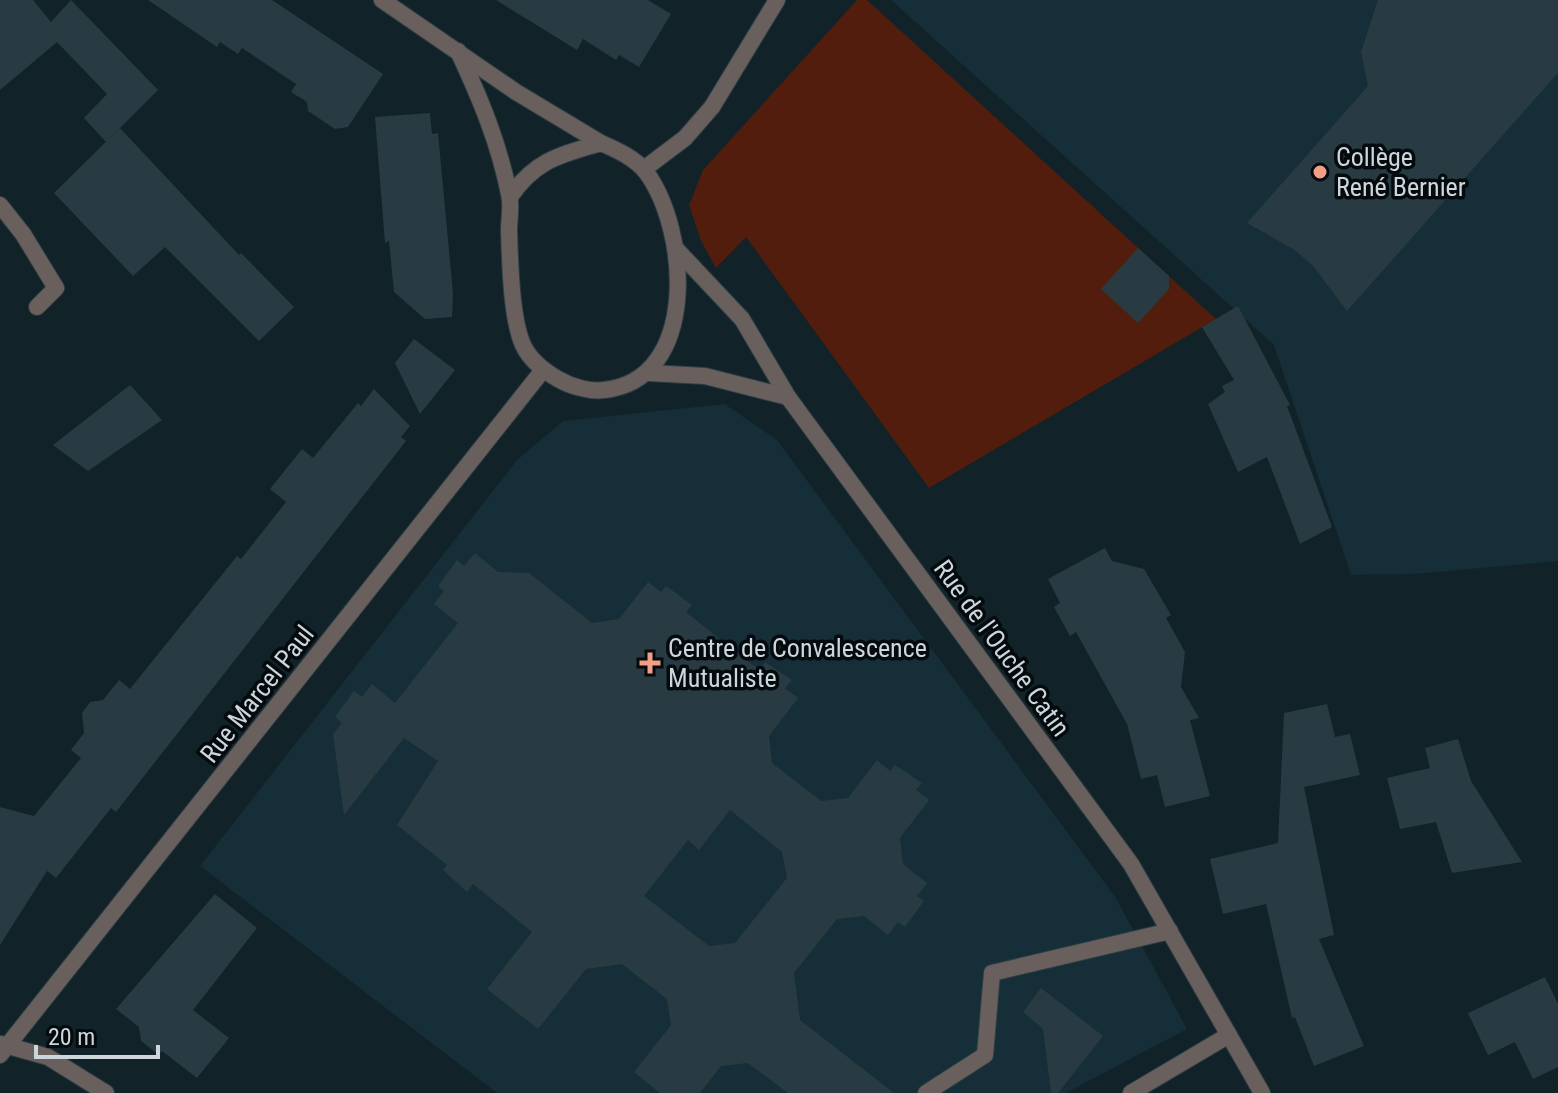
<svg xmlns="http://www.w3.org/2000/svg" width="1558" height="1093" font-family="'Roboto Condensed',sans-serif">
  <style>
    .built { fill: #152e37 }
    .green { fill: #521d0d }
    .building { fill: #293b42; fill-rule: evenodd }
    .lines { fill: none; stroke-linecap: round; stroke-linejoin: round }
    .service-casing { stroke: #2f3f45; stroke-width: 18 }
    .minor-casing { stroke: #2f3f45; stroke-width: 18 }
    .service { stroke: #69605e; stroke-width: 16 }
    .minor { stroke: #69605e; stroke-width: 16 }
    .poi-dot { fill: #f39f86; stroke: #040a0d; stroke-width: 3 }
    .labels { text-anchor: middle; stroke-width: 7; stroke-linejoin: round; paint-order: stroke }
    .poi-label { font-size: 26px; fill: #ccd6db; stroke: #040a0d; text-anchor: start }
    .street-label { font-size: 26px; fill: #ccd6db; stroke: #040a0d }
  </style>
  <rect width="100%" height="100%" fill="#112228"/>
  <g class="built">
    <path d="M891,0H1558V561L1414,574L1351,575L1274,345Z"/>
    <path d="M725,404L777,440L1116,898L1187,1029L1066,1093H497L200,866L517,460L563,421Z"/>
  </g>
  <path class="green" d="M857,0H867L1216,319L929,488L746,237L716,268L701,241L689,205L703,170Z"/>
  <g class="building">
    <path d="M0,0H33L51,22L71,0L158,90L106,142L84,118L107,94L57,42L0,90Z"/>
    <path d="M148,0H272L383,74L348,127L335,129L308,111L307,102L291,92L296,84L242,48L238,54L220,42L217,47Z"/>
    <path d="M496,0H648L671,14L639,67L619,55L616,60L583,39L577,50Z"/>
    <path d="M1378,0H1558V73L1347,311L1314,267L1295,250L1247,223L1368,86L1361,52Z"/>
    <path d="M430,113L432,134L438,133L453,293L452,317L425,319L394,292L389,241L385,243L375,117Z"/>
    <path d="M120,128L239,255L241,253L294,307L259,341L165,247L133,276L54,193Z"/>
    <path d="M1138,248L1169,276V289L1138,323L1101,289Z"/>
    <path d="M1238,306L1290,405L1287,406L1332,527L1300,544L1267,457L1238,472L1208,404L1225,392L1222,386L1234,380L1202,327Z"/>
    <path d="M414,339L455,370L420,414L395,363Z"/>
    <path d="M130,385L162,420L88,471L53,445Z"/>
    <path d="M374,389L410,426L401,437L406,441L116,812L111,808L56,878L47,871L0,945V807L34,816L81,758L71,750L84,733L82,713L90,702L103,700L119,680L130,689L237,556L241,559L286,502L270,489L302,449L313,458L358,403L361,406Z"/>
    <path d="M1105,548L1112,561L1144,569L1171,615L1166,618L1185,652L1181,687L1199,718L1190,720L1210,796L1165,807L1157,775L1141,779L1127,724L1076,632L1070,636L1054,607L1060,603L1048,579Z"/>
    <path d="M475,553L498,572L529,573L592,623L619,619L648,582L661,592L666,586L692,605L686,612L746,660L759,669L765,662L792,680L785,688L798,698L769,736L772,763L821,801L848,798L877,760L890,771L895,765L922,783L916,790L929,800L900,838L903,864L927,883L917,896L924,901L905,927L898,922L888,935L864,916L837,919L794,973L800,1020L894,1093H788L748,1063L721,1066L700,1093H660L634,1072L671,1025L667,999L622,964L586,969L538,1029L487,989L532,932L473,884L467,892L443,870L447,865L397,825L438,761L404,738L344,815L333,734L342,723L335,717L354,691L362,697L372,684L395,703L458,623L434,604L444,591L438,586L457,560L464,566ZM730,810L782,852L787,878L735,943L709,946L644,896L688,840L699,850Z"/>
    <path d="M1327,704L1335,737L1350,734L1360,775L1304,787L1334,935L1319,939L1364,1046L1314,1066L1295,1017L1292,1018L1266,904L1223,914L1210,859L1278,843L1284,713Z"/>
    <path d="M1458,739L1471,781L1522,862L1452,873L1436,822L1400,829L1387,778L1430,768L1425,748Z"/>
    <path d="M215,894L257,928L193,1010L229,1038L197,1078L162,1051L159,1055L141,1041L139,1027L116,1009Z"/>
    <path d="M1545,977L1558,1004V1067L1533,1079L1515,1042L1488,1055L1468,1013Z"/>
    <path d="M1041,988L1103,1036L1058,1093H1051L1043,1029L1023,1012Z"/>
  </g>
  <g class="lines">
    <defs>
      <g id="service">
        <path d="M0,205L23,234L56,288L37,307"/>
        <path d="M926,1093L985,1055L992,973L1170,931"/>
        <path d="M1131,1093L1229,1035"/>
      </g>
      <g id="minor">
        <path d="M382,0L516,92L601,143"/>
        <path d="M458,51C480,98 499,143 509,194C512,206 509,219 509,230C510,261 511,318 523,345C530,360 544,371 558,379C570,386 589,392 604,390C700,380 689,230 646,172C635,158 617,150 601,143C560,155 535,160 510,197"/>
        <path d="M644,169L685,138L712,107L777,0"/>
        <path d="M677,250L742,319L788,397L1131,864L1262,1093"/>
        <path d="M649,373L705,376L788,397"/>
        <path d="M1,1044L48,1057L106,1093"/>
        <path d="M0,1055L543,370"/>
      </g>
    </defs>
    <use href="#service" class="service-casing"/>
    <use href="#minor" class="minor-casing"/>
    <use href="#service" class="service"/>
    <use href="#minor" class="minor"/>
  </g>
  <g class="poi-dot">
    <circle cx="1320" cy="172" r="8"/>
    <path d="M646 651h8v8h8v8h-8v8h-8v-8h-8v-8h8z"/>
  </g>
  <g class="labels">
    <g class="poi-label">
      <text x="1336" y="166">Collège<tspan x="1336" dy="30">René Bernier</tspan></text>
      <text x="668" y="657">Centre de Convalescence<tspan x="668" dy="30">Mutualiste</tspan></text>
    </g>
    <g class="street-label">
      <text transform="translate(1002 648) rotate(54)" y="9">Rue de l'Ouche Catin</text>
      <text transform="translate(257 694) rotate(-52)" y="9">Rue Marcel Paul</text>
    </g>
  </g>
  <path d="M36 1045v12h122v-12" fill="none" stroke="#ccd6db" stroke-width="4"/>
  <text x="48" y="1045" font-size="24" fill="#ccd6db" stroke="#040a0d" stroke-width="6" paint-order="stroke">20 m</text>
</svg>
